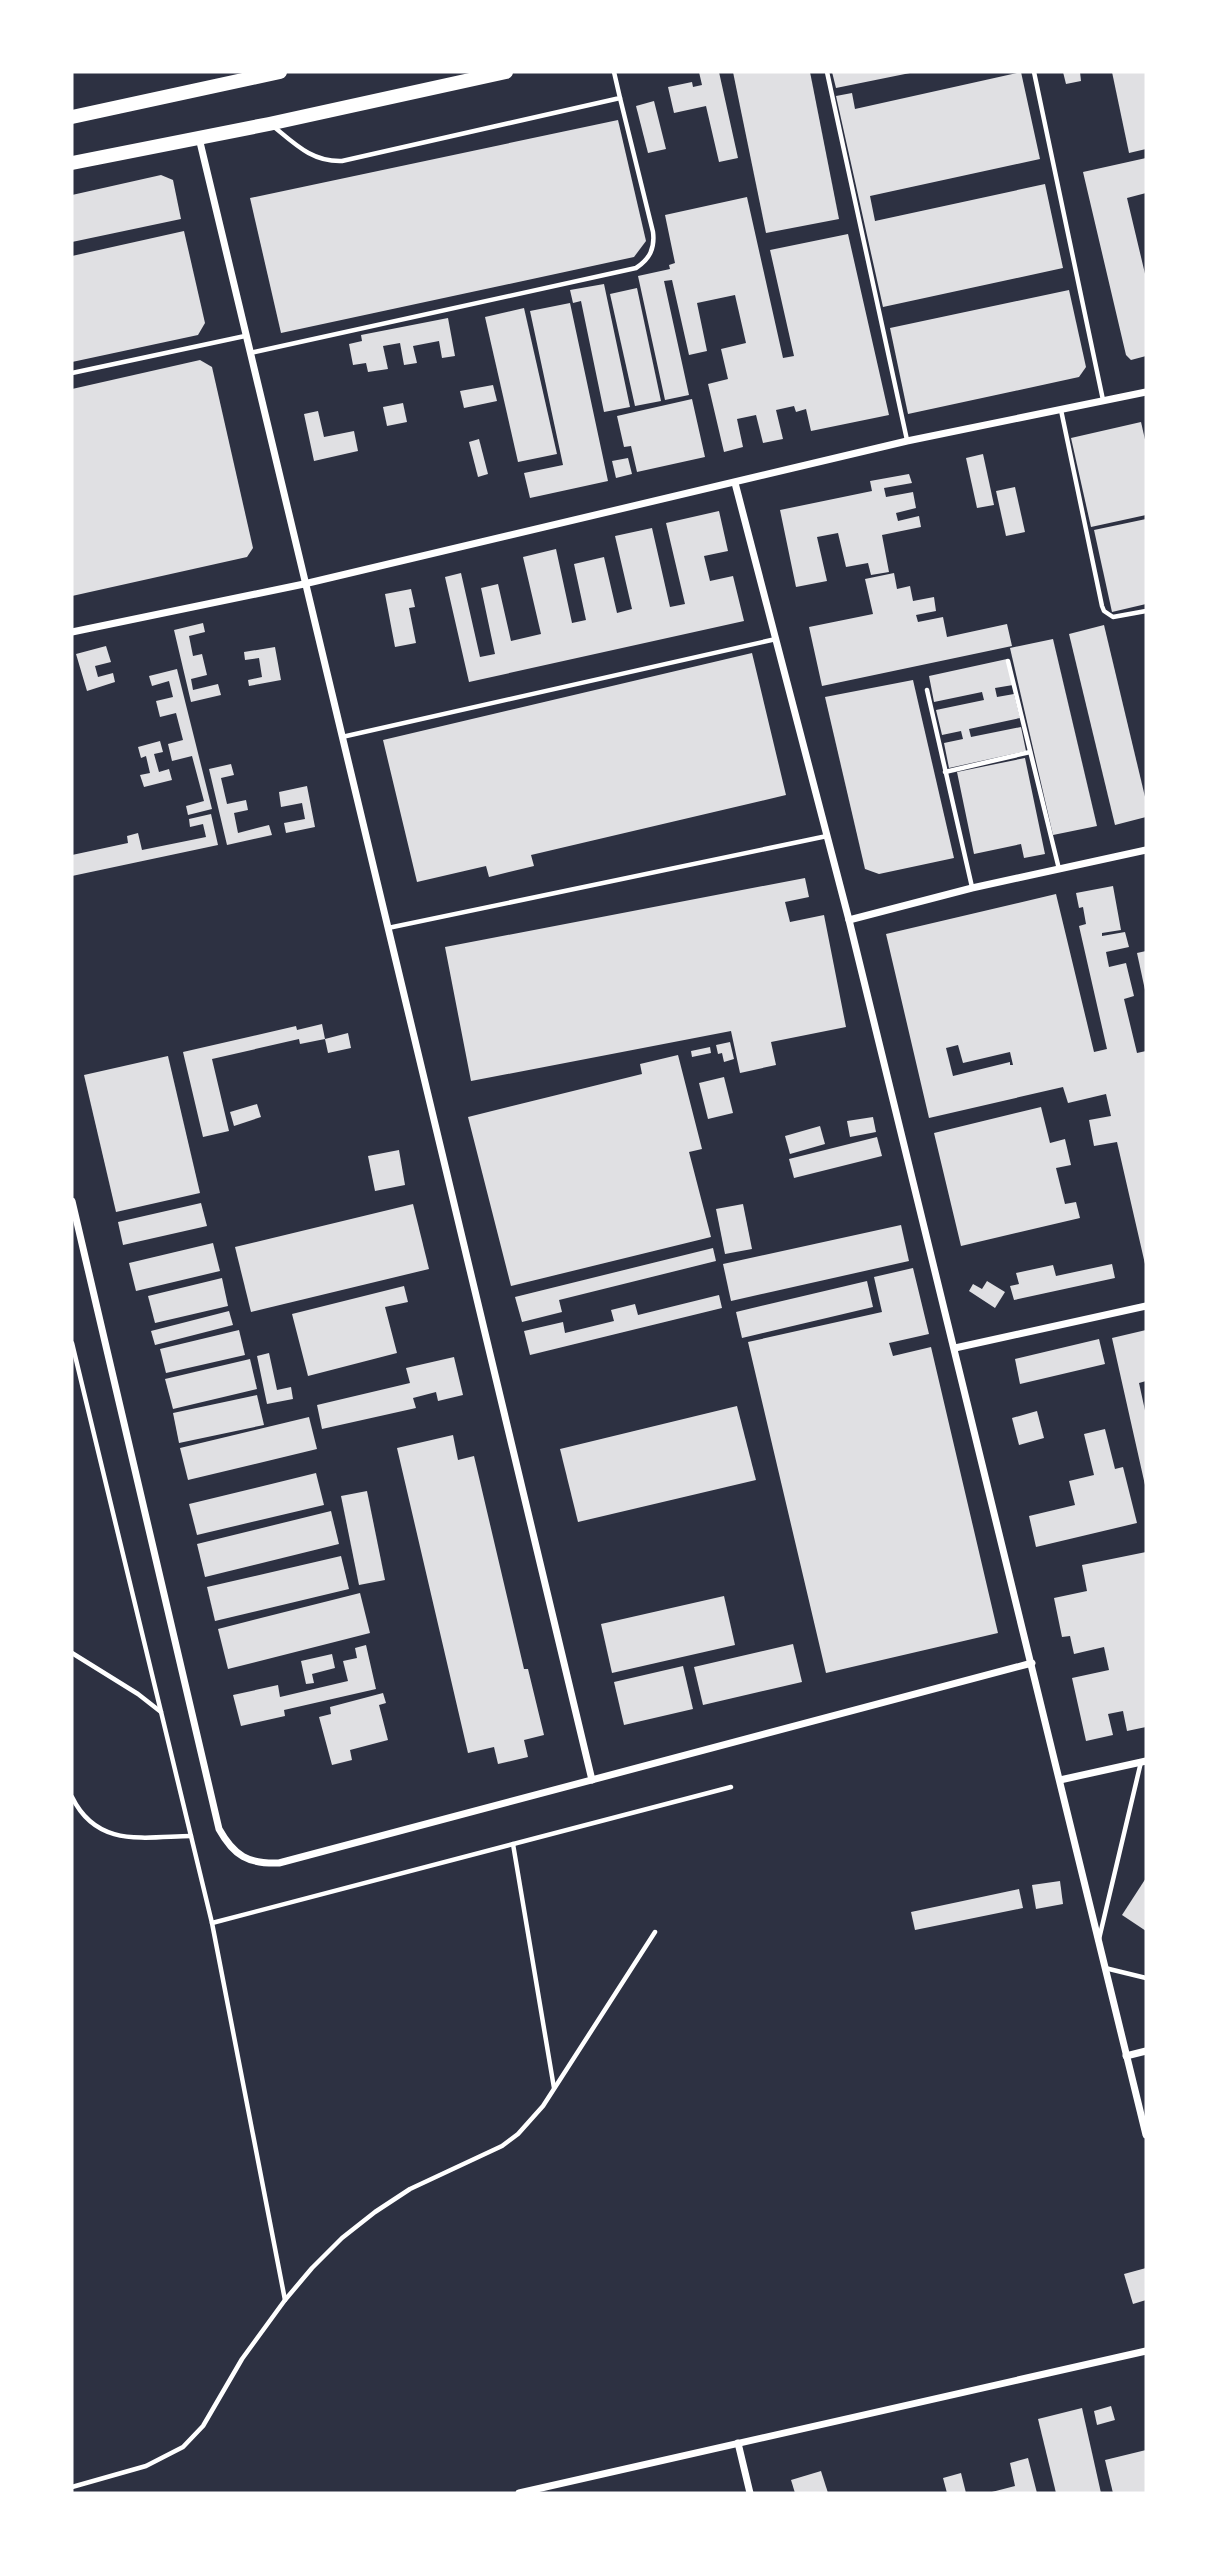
<svg xmlns="http://www.w3.org/2000/svg" width="1218" height="2565" font-family="'PT Sans',sans-serif">
  <style>
    .building { fill: #e0e0e3; fill-rule: evenodd }
    .lines { fill: none; stroke-linecap: round; stroke-linejoin: round }
    .service { stroke: #fff; stroke-width: 4.5 }
    .minor { stroke: #fff; stroke-width: 7 }
    .primary { stroke: #fff; stroke-width: 14 }
  </style>
  <rect width="100%" height="100%" fill="#2d3142"/>
  <g class="building">
    <path d="M699,72H719L738,158L719,162L706,106L674,113L668,87L692,82L693,87L702,85Z"/>
    <path d="M733,72H810L839,219L766,233Z"/>
    <path d="M832,72H910V73L836,88Z"/>
    <path d="M1021,72L1040,159L870,196L875,221L1045,184L1063,268L883,307L836,96L852,93L855,109Z"/>
    <path d="M1063,72H1080L1081,81L1066,84Z"/>
    <path d="M1112,72H1146V149L1129,153Z"/>
    <path d="M654,101L666,149L648,153L636,106Z"/>
    <path d="M618,120L646,241L634,257L281,333L250,198Z"/>
    <path d="M1146,158V193L1127,198L1146,278V356L1131,360L1126,355L1083,172Z"/>
    <path d="M161,175L173,180L181,219L72,242V195Z"/>
    <path d="M747,197L783,358L794,356L770,250L848,234L889,415L811,431L806,409L796,412L794,406L776,410L783,439L763,443L756,415L737,419L743,447L724,452L708,384L728,379L721,349L746,343L735,295L697,303L707,351L689,355L672,280L664,281L689,395L665,400L638,276L670,269L669,265L675,263L665,215Z"/>
    <path d="M184,231L205,323L198,335L72,362V256Z"/>
    <path d="M604,284L630,407L604,412L581,301L573,303L570,290Z"/>
    <path d="M637,288L661,401L635,406L610,294Z"/>
    <path d="M1069,290L1086,367L1079,377L908,414L890,328Z"/>
    <path d="M570,303L608,481L530,498L524,473L563,465L530,311Z"/>
    <path d="M524,308L557,454L518,462L485,317Z"/>
    <path d="M448,318L455,356L442,358L439,341L413,346L417,363L404,365L400,343L383,346L388,369L368,372L366,363L353,365L349,344L362,341L361,335Z"/>
    <path d="M200,360L212,367L253,548L247,557L72,596V389Z"/>
    <path d="M493,385L497,401L464,408L460,391Z"/>
    <path d="M692,399L705,457L637,472L631,446L624,447L617,416Z"/>
    <path d="M403,403L407,422L387,426L383,407Z"/>
    <path d="M318,411L324,437L354,431L358,451L314,461L304,414Z"/>
    <path d="M1141,422L1146,444V515L1091,527L1071,438Z"/>
    <path d="M479,439L488,474L478,477L469,442Z"/>
    <path d="M983,454L994,505L977,508L966,458Z"/>
    <path d="M628,458L632,474L616,478L612,461Z"/>
    <path d="M909,474L912,483L884,488L886,497L913,492L916,508L896,513L898,521L919,516L921,527L882,535L889,572L871,575L868,563L846,567L838,533L817,537L827,581L796,587L780,510L872,491L870,481Z"/>
    <path d="M1015,487L1025,532L1006,536L996,491Z"/>
    <path d="M719,511L728,551L704,556L710,581L733,576L744,621L469,682L445,577L461,573L480,657L495,654L481,588L498,584L511,641L541,634L523,557L556,549L572,623L586,620L574,564L604,557L617,613L632,609L615,536L652,528L670,607L685,604L666,523Z"/>
    <path d="M1146,519V604L1112,612L1094,530Z"/>
    <path d="M894,573L897,589L910,586L913,601L934,597L936,611L916,615L918,622L943,617L947,637L1007,624L1012,646L822,686L809,627L873,614L865,579Z"/>
    <path d="M411,589L415,607L409,608L416,643L395,647L385,594Z"/>
    <path d="M203,623L205,632L189,636L193,656L202,654L207,675L191,679L193,690L218,684L221,695L191,702L174,630Z"/>
    <path d="M1104,625L1146,801V817L1115,825L1069,634Z"/>
    <path d="M1053,639L1097,826L1053,835L1010,648Z"/>
    <path d="M106,646L111,662L95,666L98,677L113,673L115,682L87,691L76,654Z"/>
    <path d="M275,647L281,680L249,686L248,680L262,677L259,658L245,660L244,652Z"/>
    <path d="M752,653L786,795L531,855L534,866L489,877L486,866L417,882L383,740Z"/>
    <path d="M1007,659L1013,685L995,688L997,697L1014,694L1020,718L969,729L971,737L1021,727L1026,751L949,768L944,743L963,739L961,731L942,735L936,710L984,700L982,692L934,702L929,676Z"/>
    <path d="M177,669L212,809L188,815L186,806L204,801L192,756L172,761L168,744L183,740L176,713L160,717L156,701L173,697L169,681L152,686L149,676Z"/>
    <path d="M913,680L954,858L879,874L865,869L825,697Z"/>
    <path d="M160,741L163,752L154,754L159,772L169,769L172,780L144,787L140,775L150,773L146,756L141,758L138,747Z"/>
    <path d="M1025,758L1045,854L1024,858L1021,844L974,854L957,772Z"/>
    <path d="M231,764L234,775L221,778L227,804L246,800L248,810L234,813L238,833L269,825L272,835L227,845L209,769Z"/>
    <path d="M307,786L315,827L286,833L284,823L305,819L302,803L281,807L279,792Z"/>
    <path d="M211,814L218,845L72,876V855L128,843L127,836L138,833L142,850L206,837L203,824L190,827L189,819Z"/>
    <path d="M805,878L809,897L785,902L790,922L824,915L846,1027L771,1042L776,1065L740,1073L731,1031L471,1081L445,947Z"/>
    <path d="M1113,886L1121,930L1102,933V936L1125,932L1129,947L1106,952L1109,967L1126,963L1134,996L1124,999L1137,1053L1146,1051L1145,1264L1117,1142L1094,1146L1089,1120L1111,1116L1106,1094L1068,1103L1063,1087L929,1118L886,934L1056,894L1094,1052L1107,1049L1079,926L1086,924L1083,907L1079,908L1076,893ZM958,1045L963,1063L1010,1052L1013,1065H1010V1062L953,1076L946,1048Z"/>
    <path d="M1146,951V989L1145,990L1137,953Z"/>
    <path d="M322,1024L325,1039L300,1044L299,1039L212,1059L229,1131L203,1137L183,1052L296,1026L297,1030Z"/>
    <path d="M348,1033L351,1048L328,1053L325,1039Z"/>
    <path d="M730,1042L734,1059L724,1062L722,1053L718,1054L716,1045Z"/>
    <path d="M710,1047L711,1053L692,1057L691,1051Z"/>
    <path d="M678,1055L702,1149L689,1152L711,1237L511,1286L468,1117L642,1074L640,1064Z"/>
    <path d="M168,1056L200,1193L116,1212L84,1075Z"/>
    <path d="M724,1077L733,1113L708,1119L699,1083Z"/>
    <path d="M257,1104L261,1117L234,1126L230,1112Z"/>
    <path d="M1041,1107L1050,1143L1065,1139L1071,1165L1056,1168L1065,1204L1076,1202L1080,1218L961,1246L934,1133Z"/>
    <path d="M873,1117L876,1132L850,1137L847,1121Z"/>
    <path d="M820,1126L825,1144L790,1154L785,1136Z"/>
    <path d="M877,1137L882,1156L794,1178L789,1159Z"/>
    <path d="M399,1150L405,1185L375,1191L368,1156Z"/>
    <path d="M201,1203L207,1226L123,1245L118,1222Z"/>
    <path d="M413,1204L429,1269L251,1312L235,1247Z"/>
    <path d="M743,1204L752,1249L725,1254L716,1209Z"/>
    <path d="M901,1225L909,1261L731,1301L723,1264Z"/>
    <path d="M213,1243L220,1271L136,1291L129,1263Z"/>
    <path d="M713,1248L716,1261L559,1300L562,1312L522,1322L515,1297Z"/>
    <path d="M1112,1264L1115,1278L1014,1300L1010,1286L1019,1284L1016,1273L1053,1265L1056,1276Z"/>
    <path d="M913,1268L929,1334L889,1343L893,1356L931,1347L998,1633L826,1673L748,1342L882,1312L874,1277Z"/>
    <path d="M222,1278L228,1306L155,1323L148,1296Z"/>
    <path d="M867,1281L873,1307L742,1338L736,1312Z"/>
    <path d="M987,1281L1005,1292L995,1308L969,1291L973,1284L982,1289Z"/>
    <path d="M404,1286L408,1302L385,1307L397,1353L308,1376L292,1314Z"/>
    <path d="M719,1295L722,1308L530,1355L524,1331L563,1322L565,1333L614,1321L611,1310L635,1304L638,1315Z"/>
    <path d="M229,1311L233,1325L155,1345L151,1331Z"/>
    <path d="M239,1330L245,1355L166,1373L160,1349Z"/>
    <path d="M1146,1330V1381L1139,1383L1146,1415L1145,1485L1112,1338Z"/>
    <path d="M1099,1339L1105,1364L1020,1384L1015,1359Z"/>
    <path d="M269,1353L277,1390L291,1387L293,1399L267,1404L257,1356Z"/>
    <path d="M454,1357L463,1395L438,1401L436,1392L413,1398L416,1408L322,1429L317,1405L410,1383L406,1368Z"/>
    <path d="M250,1359L257,1389L173,1409L165,1379Z"/>
    <path d="M257,1395L264,1425L179,1443L173,1413Z"/>
    <path d="M737,1406L756,1480L578,1522L560,1449Z"/>
    <path d="M1037,1411L1044,1438L1019,1445L1012,1418Z"/>
    <path d="M309,1417L317,1449L188,1480L180,1448Z"/>
    <path d="M1105,1429L1115,1469L1123,1467L1137,1523L1036,1547L1029,1516L1075,1505L1069,1481L1094,1475L1084,1434Z"/>
    <path d="M453,1435L458,1460L474,1456L524,1669H528L544,1735L524,1740L528,1757L498,1764L494,1747L468,1753L397,1448Z"/>
    <path d="M316,1473L324,1505L197,1535L189,1504Z"/>
    <path d="M367,1491L385,1580L359,1585L341,1496Z"/>
    <path d="M331,1511L339,1544L205,1577L197,1544Z"/>
    <path d="M1146,1552V1727L1127,1731L1123,1711L1108,1714L1113,1735L1086,1741L1072,1678L1109,1670L1104,1647L1074,1654L1070,1636L1062,1637L1054,1598L1087,1591L1082,1565Z"/>
    <path d="M341,1556L349,1589L215,1621L207,1587Z"/>
    <path d="M360,1593L370,1633L228,1669L218,1629Z"/>
    <path d="M724,1596L735,1645L612,1673L601,1624Z"/>
    <path d="M793,1644L802,1682L703,1705L694,1667Z"/>
    <path d="M366,1645L376,1689L284,1710L285,1716L241,1726L233,1695L278,1685L280,1697L348,1681L343,1661L357,1658L355,1648Z"/>
    <path d="M332,1654L335,1668L312,1674L314,1683L306,1684L301,1661Z"/>
    <path d="M683,1666L693,1709L624,1725L614,1682Z"/>
    <path d="M383,1693L386,1703L379,1705L388,1740L350,1750L352,1760L332,1765L319,1717L331,1714L330,1707Z"/>
    <path d="M1146,1878V1931L1122,1915Z"/>
    <path d="M1060,1881L1063,1904L1036,1909L1032,1885Z"/>
    <path d="M1019,1889L1023,1908L915,1930L911,1912Z"/>
    <path d="M1146,2268V2300L1133,2304L1124,2274Z"/>
    <path d="M1111,2406L1115,2420L1097,2425L1094,2411Z"/>
    <path d="M1082,2408L1101,2493H1056L1038,2419Z"/>
    <path d="M1146,2450V2493H1113L1105,2460Z"/>
    <path d="M1028,2458L1037,2493H988L1015,2486L1010,2463Z"/>
    <path d="M821,2471L828,2493H795L791,2480Z"/>
    <path d="M961,2473L966,2493H947L943,2478Z"/>
  </g>
  <g class="lines">
    <g class="service">
      <path d="M827,72L907,440"/>
      <path d="M1034,72L1103,400"/>
      <path d="M273,126C295,144 312,162 342,161L620,98L614,72"/>
      <path d="M250,353L636,268C650,259 655,248 653,232L620,98"/>
      <path d="M72,373L245,336"/>
      <path d="M1061,410L1102,606L1104,611L1113,617L1146,611"/>
      <path d="M1008,661L1059,869"/>
      <path d="M927,690L972,887"/>
      <path d="M342,737L776,639"/>
      <path d="M945,772L1030,752"/>
      <path d="M388,928L827,836"/>
      <path d="M72,1343L212,1923L285,2300"/>
      <path d="M72,1653L138,1694L161,1712"/>
      <path d="M72,1797C97,1848 143,1837 191,1836"/>
      <path d="M513,1844L554,2088"/>
      <path d="M212,1923L731,1787"/>
      <path d="M1099,1939L1141,1762"/>
      <path d="M1105,1968L1146,1978"/>
      <path d="M72,2487L146,2466L183,2447L203,2426L242,2359L285,2300L312,2268L342,2238L375,2212L410,2189L502,2146L518,2134L543,2106L655,1932"/>
    </g>
    <g class="minor">
      <path d="M199,138L592,1780"/>
      <path d="M735,483L849,920L1146,2135"/>
      <path d="M72,632L304,584L907,441L1146,392"/>
      <path d="M849,920L972,888L1146,850"/>
      <path d="M72,1201L219,1829C234,1856 248,1864 279,1863L1032,1663"/>
      <path d="M955,1348L1146,1306"/>
      <path d="M1060,1780L1146,1761"/>
      <path d="M1126,2056L1146,2051"/>
      <path d="M738,2443L750,2493"/>
      <path d="M519,2493L1146,2351"/>
    </g>
    <g class="primary">
      <path d="M72,117L280,72"/>
      <path d="M72,163L269,124L506,72"/>
    </g>
  </g>
  <rect width="1218" height="2565" fill="none" stroke="#ffffff" stroke-width="147"/>
</svg>
